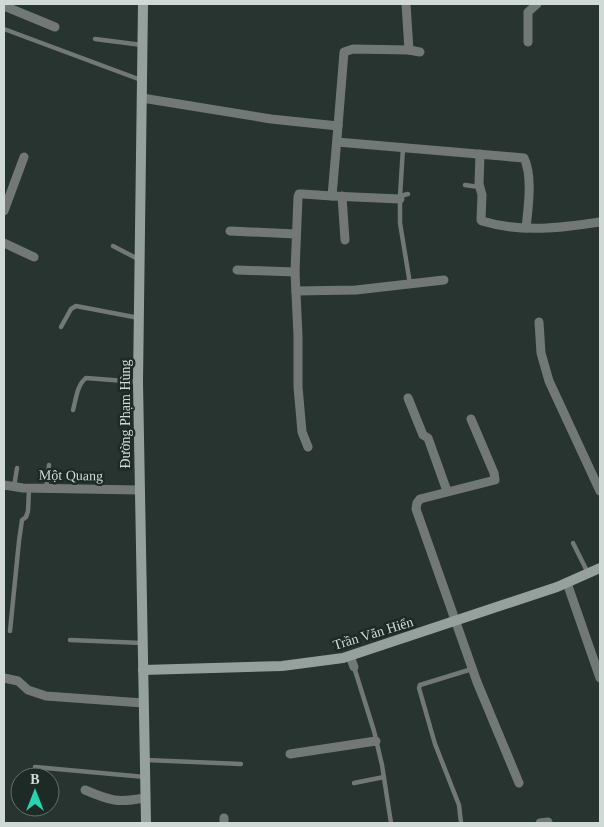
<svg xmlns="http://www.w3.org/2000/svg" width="604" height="827" font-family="Georgia,serif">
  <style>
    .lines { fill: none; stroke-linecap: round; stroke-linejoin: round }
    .lane { stroke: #727876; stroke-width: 4.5 }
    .street { stroke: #727876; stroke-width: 9 }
    .secondary { stroke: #96a19d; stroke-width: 10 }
    .labels { text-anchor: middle; stroke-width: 5; stroke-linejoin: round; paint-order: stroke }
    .street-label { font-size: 14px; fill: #d1d9d6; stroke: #1d2a26 }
  </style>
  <rect width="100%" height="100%" fill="#273430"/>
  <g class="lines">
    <g class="lane">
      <path d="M4,29L141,80"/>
      <path d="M95,39L142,45"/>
      <path d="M465,185L479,187"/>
      <path d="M408,194L400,196V223L410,284"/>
      <path d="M400,196L403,148"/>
      <path d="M113,246L138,259"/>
      <path d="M61,327L71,309L76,306L139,318"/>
      <path d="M73,410C76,399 77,385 86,378L138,382"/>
      <path d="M14,487L17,468"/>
      <path d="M46,489L49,465"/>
      <path d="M573,543L588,573"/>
      <path d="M10,631L19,541L22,520L26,517L28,511L29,489"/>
      <path d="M70,640L142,643"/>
      <path d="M354,667L374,731L382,765L391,823"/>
      <path d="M146,760L241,764"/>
      <path d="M35,767L145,777"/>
      <path d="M354,783L384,777"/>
      <path d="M461,823L459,805L435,744L419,688L420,685L472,669"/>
    </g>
    <g class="street">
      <path d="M4,6L55,27"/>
      <path d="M528,42V12L537,4"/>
      <path d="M409,50L420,52"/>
      <path d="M142,98L271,119L338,126L344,52L353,49L409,50L406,4"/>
      <path d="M337,142L524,158C533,176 528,209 526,228"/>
      <path d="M480,154L479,184L482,195L481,220L482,221C521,233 561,228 600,222"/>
      <path d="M332,196L400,199"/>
      <path d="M342,196L345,240"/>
      <path d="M4,211L24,157"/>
      <path d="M230,231L296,234"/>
      <path d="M4,243L34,257"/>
      <path d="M237,270L295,272"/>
      <path d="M296,291L356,290L444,280"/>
      <path d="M539,322L541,353L549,381L600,491"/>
      <path d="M408,398L423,435L428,438L447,491"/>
      <path d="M471,419L494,473L495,480L420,499L417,503L416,509L477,682L519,783"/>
      <path d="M308,447L302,432L298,387V336L295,272L298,197L299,194H303L332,196L338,126"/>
      <path d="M4,485L23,488L139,490"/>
      <path d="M567,583L600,678"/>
      <path d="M350,656L354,667"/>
      <path d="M4,678L18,681L28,690L46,696L143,703"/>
      <path d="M290,754L376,741"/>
      <path d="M85,790C111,801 117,803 145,798"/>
      <path d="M224,823V818"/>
      <path d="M540,823L548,822"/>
    </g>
    <g class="secondary">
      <path d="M143,4L138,382L146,823"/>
      <path d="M143,670L282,666L343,658L557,587L600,568"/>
    </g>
  </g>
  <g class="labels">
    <g class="street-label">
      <text transform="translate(125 414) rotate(-90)" y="5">Đường Phạm Hùng</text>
      <text transform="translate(71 475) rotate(1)" y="5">Một Quang</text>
      <text transform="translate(373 633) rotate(-17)" y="5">Trần Văn Hiển</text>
    </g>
  </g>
  <rect width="604" height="827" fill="none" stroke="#d1d9d6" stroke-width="10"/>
  <g transform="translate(35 792)"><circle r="24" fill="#1d2a26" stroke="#65706c"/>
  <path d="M0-4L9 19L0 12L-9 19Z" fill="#26d5ae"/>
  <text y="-8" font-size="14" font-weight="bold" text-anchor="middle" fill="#d1d9d6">B</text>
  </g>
</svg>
